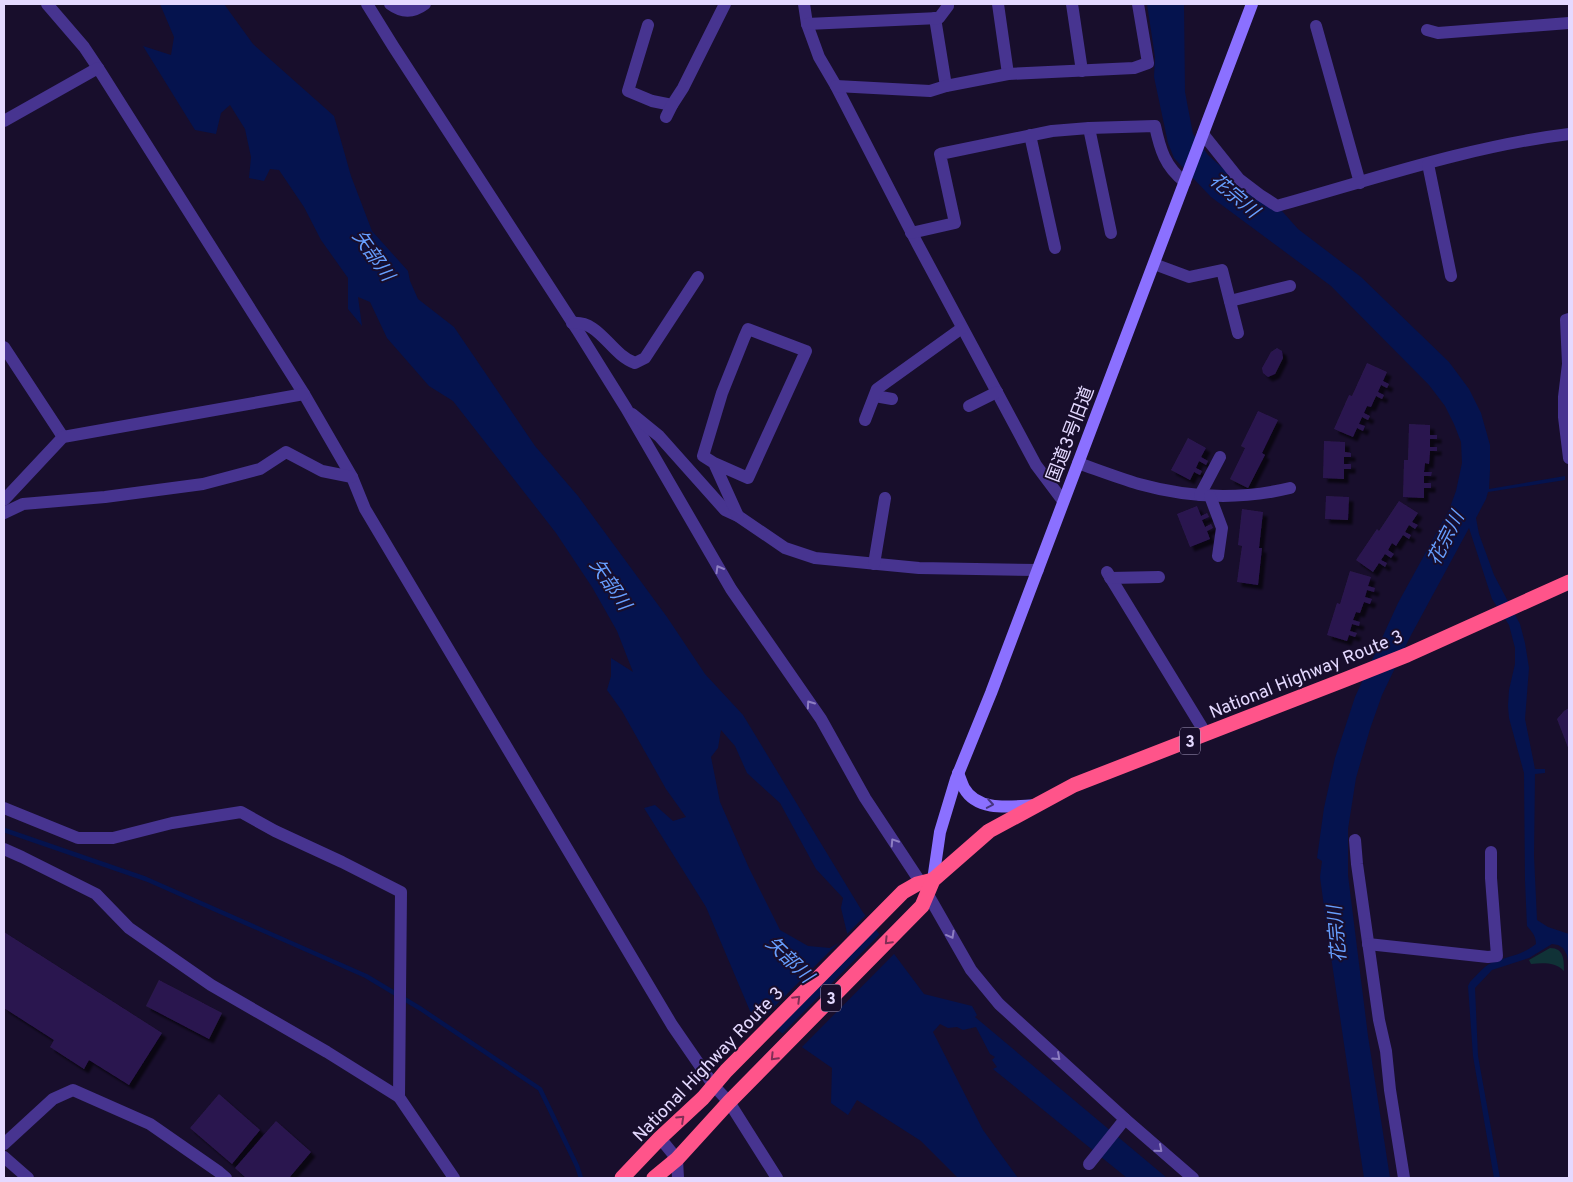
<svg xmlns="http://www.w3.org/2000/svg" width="1573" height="1182" font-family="Overpass,'Noto Sans JP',sans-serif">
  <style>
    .green { fill: #103237 }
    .water { fill: #05134e; fill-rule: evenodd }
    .pier { fill: #180e2c }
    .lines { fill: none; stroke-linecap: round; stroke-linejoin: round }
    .stream { stroke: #05134e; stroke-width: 4.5 }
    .building { fill: #2c184f; filter: url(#shadow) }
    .street { stroke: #473490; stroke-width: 12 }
    .secondary { stroke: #8b70ff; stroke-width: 12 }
    .highway { stroke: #ff548a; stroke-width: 15 }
    .oneway { stroke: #8e7ec2 }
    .oneway2 { stroke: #463580 }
    .oneway3 { stroke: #802e56 }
    .labels { text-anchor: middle; stroke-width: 4; stroke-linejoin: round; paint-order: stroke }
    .shield { fill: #180e2c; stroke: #a79cc0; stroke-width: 1 }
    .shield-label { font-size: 16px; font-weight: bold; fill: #e4d9ff }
    .street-label { font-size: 18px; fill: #e4d9ff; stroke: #180e2c }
    .water-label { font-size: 19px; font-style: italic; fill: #679fff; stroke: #180e2c }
  </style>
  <defs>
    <filter id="shadow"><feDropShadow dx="4.5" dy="4.5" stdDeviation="1" flood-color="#0009"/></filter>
  </defs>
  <rect width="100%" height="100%" fill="#180e2c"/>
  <path class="green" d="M1550,948C1564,948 1564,960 1564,971C1555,962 1543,963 1531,964L1529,960Z"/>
  <g class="water">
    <path d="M160,4H224L253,44L334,116L351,176L372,231L408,271L410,281L418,299L454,327L535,446L578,496L667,617L705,674L743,715L862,911L924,994L972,1006L977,1015L975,1017L1167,1178H1127L993,1069L997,1067L992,1060L995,1057L990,1054L976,1027L963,1030L957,1027L948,1028L940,1024L933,1032L983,1130L1018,1178H958L921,1141L857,1100L848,1115L831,1103L832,1068L750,1011L706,907L644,808L655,805L673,821L686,817L666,789L622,711L607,690L611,676V658L633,672L617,631L592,587L556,533L453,401L429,386L387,338L370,302L358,297L362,326L348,309V278L321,240L304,207L279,170L270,169L264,181L249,178L251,157L245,129L230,105L221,113L216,134L195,130L143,46L171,55L174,37ZM721,730L735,746L747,773L780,803L816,869L843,898L841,908L848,937L830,948L808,946L780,930L749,868L720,802L711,757L718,748Z"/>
    <path d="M1147,4H1184L1185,92L1193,134L1208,155L1236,180L1282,211L1298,229L1361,277L1449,362L1469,389L1481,413L1490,445V470L1489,489L1565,476V480L1488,492L1486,499L1476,518L1479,534L1494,575L1520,624L1525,643L1529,668L1525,719L1535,769H1545V773L1535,774L1534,856L1537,920L1548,927L1569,934V967L1567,955L1563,948L1558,945L1552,944L1529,958L1492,970L1475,988L1478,1056L1500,1178H1494L1473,1056L1468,986L1470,982C1476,976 1484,966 1491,963C1508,956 1521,956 1536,944C1536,936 1532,932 1527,926L1525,881L1524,773L1509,718L1508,706L1509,690L1515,664V648L1509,625L1492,599L1469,528L1410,637L1382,695L1370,729L1356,778L1348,829V875L1368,1036L1390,1178H1364L1329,943L1320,877L1322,861L1317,858L1324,808L1335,758L1355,697L1398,603L1449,510L1456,491L1462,463L1461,442L1454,424L1445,406L1429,385L1331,286L1211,197L1174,158L1168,143L1154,77L1155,57Z"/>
  </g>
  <g class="pier">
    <path d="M867,914L877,927L773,1030L760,1021Z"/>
    <path d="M881,933L896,952L800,1049L781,1035Z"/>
  </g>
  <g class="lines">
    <path class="stream" d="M4,830L146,879L366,976L421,1009L540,1089L577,1166L581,1178"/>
  </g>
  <g class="building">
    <path d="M1277,348L1282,351L1283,358L1275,374L1268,377L1263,373L1262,368L1271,352Z"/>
    <path d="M1367,363L1387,372L1383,381L1389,384L1387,388L1381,385L1378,392L1384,395L1382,399L1376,396L1371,407L1367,406L1364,413L1370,416L1368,420L1362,417L1359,424L1365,426L1363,431L1357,428L1353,437L1334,429L1349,395L1352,396Z"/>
    <path d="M1258,411L1278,420L1262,453L1265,455L1248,488L1230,479L1245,448L1241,446Z"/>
    <path d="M1409,424L1430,425V435H1437V439H1430V447H1437V451H1430L1429,464L1425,463L1424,472H1432L1431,476H1424V483H1431V488H1424V498L1403,497L1404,460H1408Z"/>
    <path d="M1188,438L1206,448L1201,457L1208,461L1206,465L1199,461L1196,468L1202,471L1200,475L1194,472L1190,480L1171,470Z"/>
    <path d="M1324,441L1345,442V452L1351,453V457H1344V464H1351V469H1344V479L1323,478Z"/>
    <path d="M1326,496L1349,497L1348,520L1325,519Z"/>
    <path d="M1399,501L1418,513L1412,522L1418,525L1415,529L1409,525L1405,532L1411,535L1409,539L1403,535L1396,546L1392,543L1388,550L1394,554L1391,558L1385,554L1381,560L1387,563L1385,567L1379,563L1373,572L1356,560L1377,529L1379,531Z"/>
    <path d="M1197,506L1201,516L1207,513L1209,517L1202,520L1205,527L1211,524L1213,528L1207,531L1210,539L1190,547L1177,514Z"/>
    <path d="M1242,509L1263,512L1259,548H1262L1258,585L1237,582L1242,546L1238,545Z"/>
    <path d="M1350,571L1371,577L1368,586L1375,588L1374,592L1367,590L1365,597L1372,599L1370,604L1364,602L1360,613L1356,612L1353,620L1360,622L1359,626L1352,624L1350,631L1357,633L1355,637L1349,635L1347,641L1327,635L1337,603L1340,604Z"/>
    <path d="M1569,708V750L1557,719L1564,711Z"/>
    <path d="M4,932L162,1033L129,1085L89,1060L84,1069L50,1047L54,1040L4,1008Z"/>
    <path d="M159,980L222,1013L209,1039L146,1006Z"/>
    <path d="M219,1094L260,1130L232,1164L190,1128Z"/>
    <path d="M276,1121L311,1152L289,1178H246L235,1168Z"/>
  </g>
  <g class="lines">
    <g class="street">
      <path d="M47,4L84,47L98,68L304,394L352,477L365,509L672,1025L714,1086L729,1102L777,1178"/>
      <path d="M367,4L393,46L578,331L626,408L731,589L821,719L865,798L921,883"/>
      <path d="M390,4C402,13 413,13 425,4"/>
      <path d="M804,4L807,24L819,57L836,86L917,243L1036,465L1063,501"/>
      <path d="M998,4L1008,74"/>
      <path d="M1072,4L1082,71"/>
      <path d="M935,18L946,86"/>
      <path d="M807,24L939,18L948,6V4"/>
      <path d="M648,25L628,91L652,101L672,105L683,88L725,4"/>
      <path d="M1316,26L1360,183"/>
      <path d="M1427,30L1438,33L1569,23"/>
      <path d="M836,86L930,91L946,86L1008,74L1134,68L1148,63L1138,4"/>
      <path d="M666,117L672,105"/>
      <path d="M4,121L98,68"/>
      <path d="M1089,128L1111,233"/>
      <path d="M1203,134L1239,179L1260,195L1277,206C1374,179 1470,146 1569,134"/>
      <path d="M1030,135L1055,248"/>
      <path d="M1428,164L1451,276"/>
      <path d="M911,233L955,223L940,154L1052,131L1089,128L1155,126C1160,149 1165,167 1185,182"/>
      <path d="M1154,264L1189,277L1222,270L1238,333"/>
      <path d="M1230,301L1290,286"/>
      <path d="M1569,319L1566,320L1568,364L1564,397V417L1569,458"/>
      <path d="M572,323C600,320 610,354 635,363L645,358L698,277"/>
      <path d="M4,347L63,437"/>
      <path d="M875,396L892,399"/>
      <path d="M969,406L997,392"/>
      <path d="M632,414L659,436L725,510L738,516L785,548L815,558L919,568L1038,570"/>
      <path d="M865,420L877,389L962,328"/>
      <path d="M714,463L748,478L806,351L748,329L744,338L722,393L703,456L714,463L738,516"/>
      <path d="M1078,463C1098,470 1119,478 1139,484C1189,498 1240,500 1290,488"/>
      <path d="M1200,495L1220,457"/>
      <path d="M1210,496L1222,528L1218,556"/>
      <path d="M4,500L63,437L304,394"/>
      <path d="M4,513L23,504L105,497L203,484L260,469L286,452L322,471L352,477"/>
      <path d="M874,564L885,498"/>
      <path d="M1107,572L1206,734"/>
      <path d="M1110,578L1159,577"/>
      <path d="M4,808L78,838H113L172,823L241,812L275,831L342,862L401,892L399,1097"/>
      <path d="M1355,840L1357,864L1379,1020L1386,1051L1390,1090L1404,1178"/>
      <path d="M4,849L22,857L96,894L129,928L211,985L327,1052L399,1097L454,1178"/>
      <path d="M927,893L971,970L999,1004L1125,1119L1193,1178"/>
      <path d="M1368,944L1488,957L1497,956L1491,878V852"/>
      <path d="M660,1138L677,1159L678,1178"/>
      <path d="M4,1144L53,1099L73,1090L150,1124L219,1172L226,1178"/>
      <path d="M4,1157L28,1178"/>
      <path d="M1089,1164L1125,1119"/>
    </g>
    <g class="secondary">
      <path d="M958,773C960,778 962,784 964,788C978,813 1013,806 1037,805"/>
      <path d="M933,880L940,832L956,779L991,693L1252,4"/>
    </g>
    <g class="highway">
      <path d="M622,1178L660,1138L703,1098L726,1071L903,892L917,884L933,880"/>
      <path d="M654,1178L677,1159L729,1102L922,906L933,880L989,831L1074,785L1344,680L1407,655L1569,582"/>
    </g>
  </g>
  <defs><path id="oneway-chevron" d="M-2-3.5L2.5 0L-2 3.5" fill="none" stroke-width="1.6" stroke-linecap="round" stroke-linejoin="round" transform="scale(1.25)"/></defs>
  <g class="oneway">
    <use href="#oneway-chevron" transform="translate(719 569) rotate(-120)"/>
    <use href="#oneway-chevron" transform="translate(810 704) rotate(-125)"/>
    <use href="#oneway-chevron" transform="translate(894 842) rotate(-123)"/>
    <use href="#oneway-chevron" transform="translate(951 935) rotate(61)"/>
    <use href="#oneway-chevron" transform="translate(1057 1057) rotate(42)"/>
    <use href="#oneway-chevron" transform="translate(1159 1149) rotate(41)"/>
  </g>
  <use class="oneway2" href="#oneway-chevron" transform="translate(990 804) rotate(10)"/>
  <g class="oneway3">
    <use href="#oneway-chevron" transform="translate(888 941) rotate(134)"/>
    <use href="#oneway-chevron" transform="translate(797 999) rotate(-45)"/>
    <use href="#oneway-chevron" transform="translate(774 1057) rotate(134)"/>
    <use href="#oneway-chevron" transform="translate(681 1119) rotate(-43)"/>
  </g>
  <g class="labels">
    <g class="shield">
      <rect x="1180" y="727.5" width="20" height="27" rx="4"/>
      <rect x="821" y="984.5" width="20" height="27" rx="4"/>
    </g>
    <g class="shield-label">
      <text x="1190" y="747">3</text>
      <text x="831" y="1004">3</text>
    </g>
    <g class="street-label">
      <text transform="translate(1070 434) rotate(-69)" y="6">国道3号旧道</text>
      <text transform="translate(1306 674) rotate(-22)" y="6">National Highway Route 3</text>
      <text transform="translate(708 1064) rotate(-46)" y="6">National Highway Route 3</text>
    </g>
    <g class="water-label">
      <text transform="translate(1235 195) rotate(40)" y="7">花宗川</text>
      <text transform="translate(374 255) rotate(55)" y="7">矢部川</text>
      <text transform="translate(1445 538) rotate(-63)" y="7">花宗川</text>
      <text transform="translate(611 584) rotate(56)" y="7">矢部川</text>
      <text transform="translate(1336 934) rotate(-95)" y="7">花宗川</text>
      <text transform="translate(790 959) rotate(44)" y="7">矢部川</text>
    </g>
  </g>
  <rect width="1573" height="1182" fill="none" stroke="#e4d9ff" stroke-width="10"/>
</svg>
